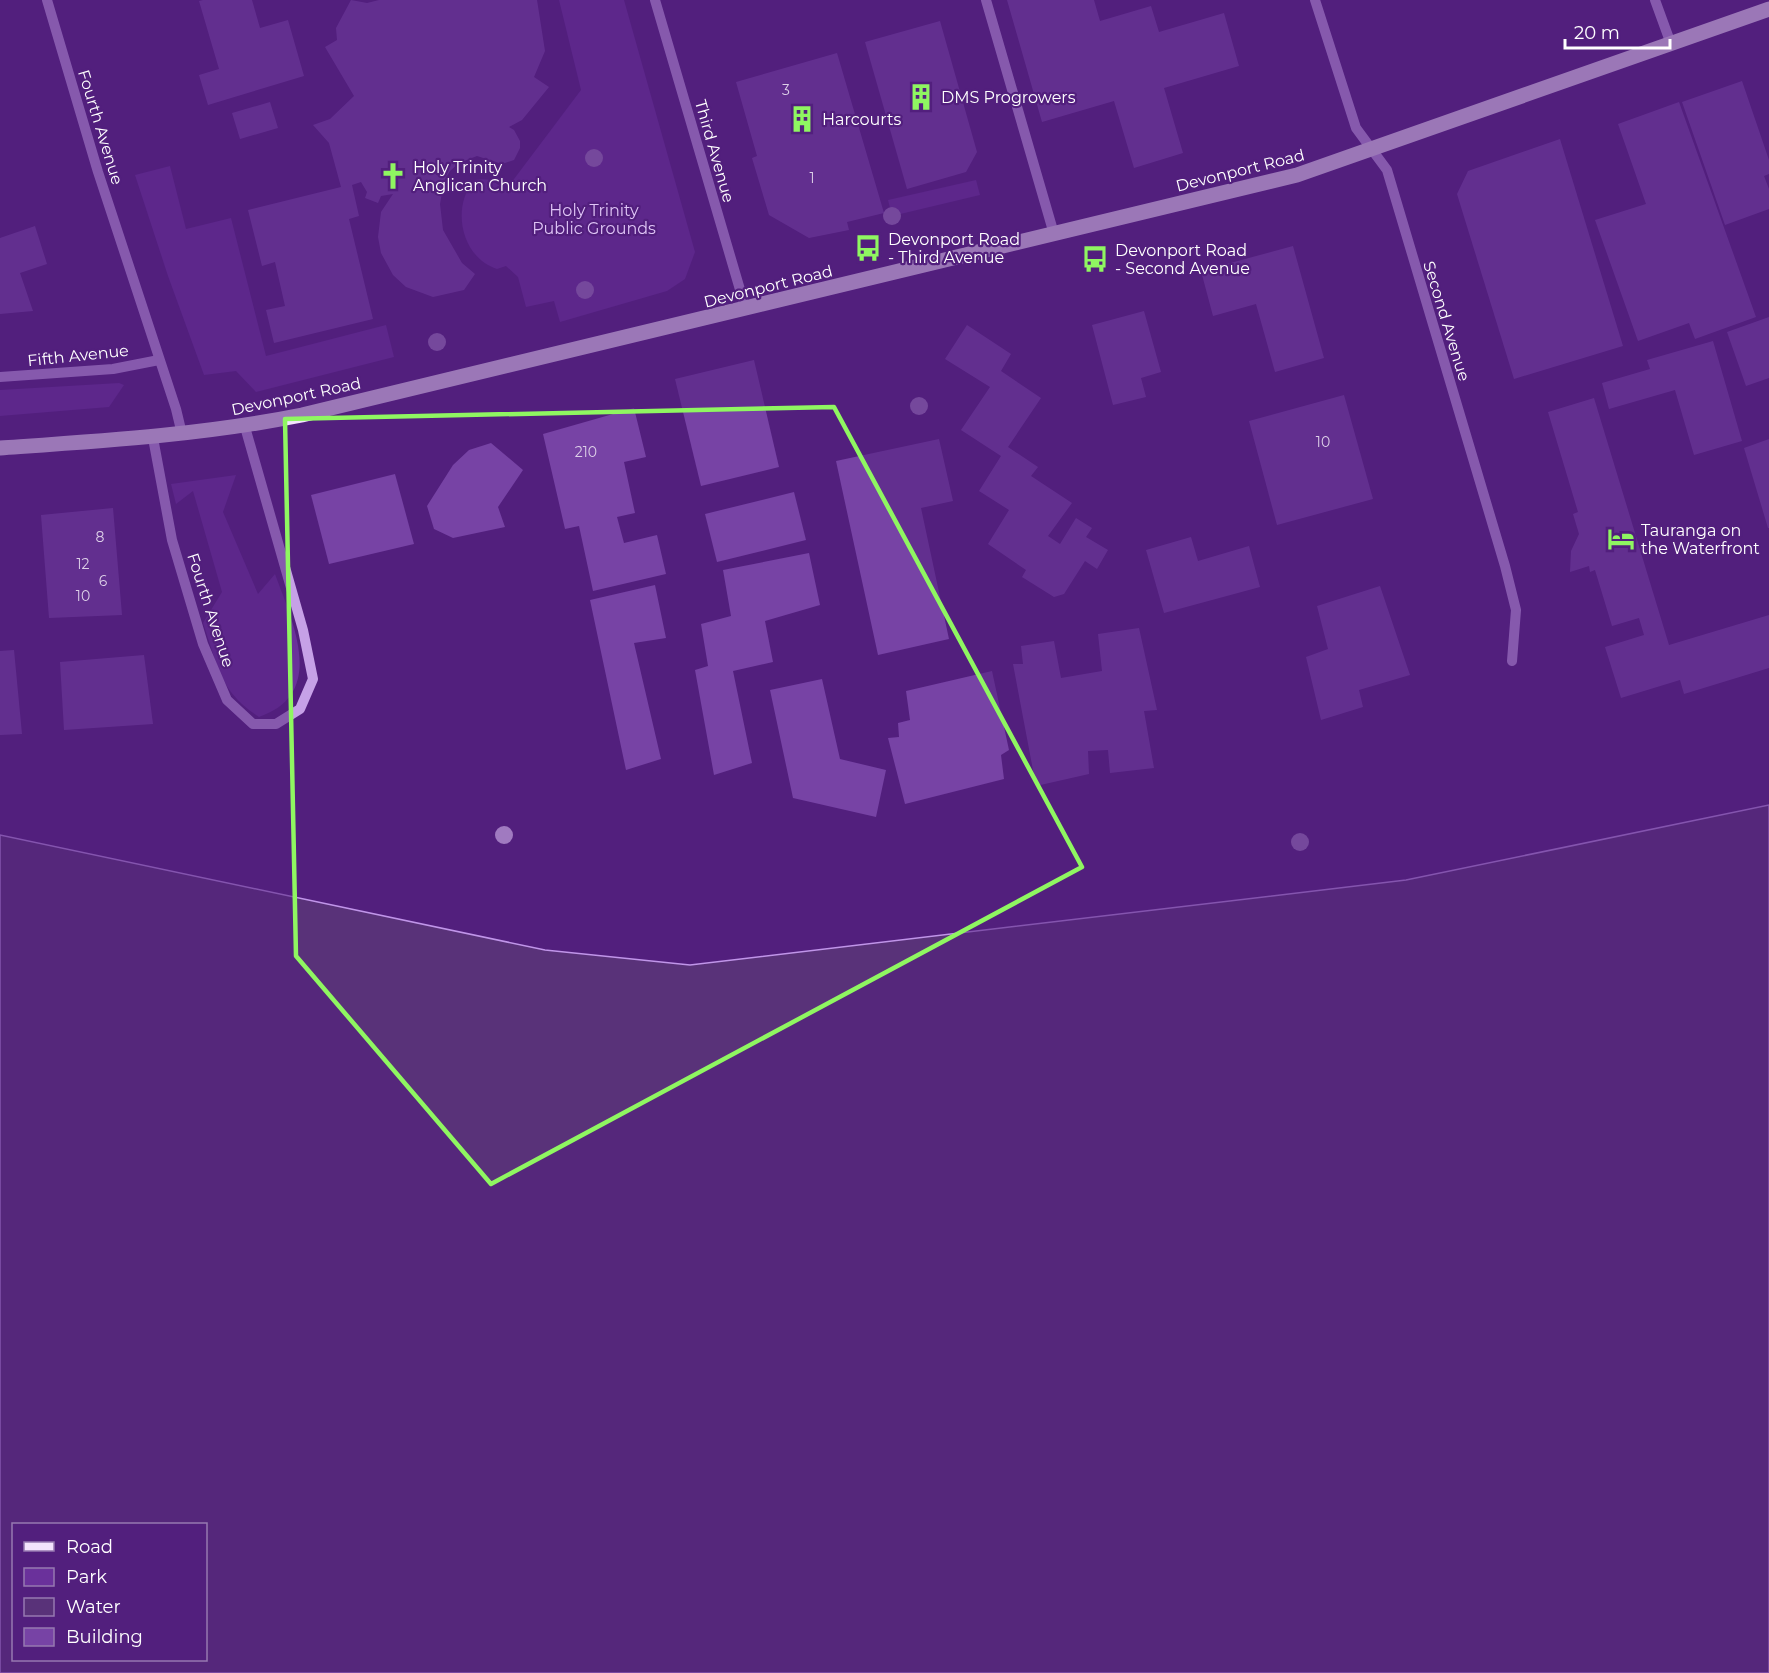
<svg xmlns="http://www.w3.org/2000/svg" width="1769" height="1673" font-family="Montserrat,sans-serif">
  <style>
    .green { fill: #6a319b }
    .water { fill: #593279; stroke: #c095e9; stroke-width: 1.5; fill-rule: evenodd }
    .building { fill: #7743a5 }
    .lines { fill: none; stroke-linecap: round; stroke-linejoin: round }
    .minor { stroke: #c6a1e7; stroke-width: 10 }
    .major { stroke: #f3e3fd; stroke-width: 15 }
    .tree { fill: #a07ac0 }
    .marked { fill: none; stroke: #8ff661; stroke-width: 4.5; stroke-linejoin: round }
    .labels { text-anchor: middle; stroke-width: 4.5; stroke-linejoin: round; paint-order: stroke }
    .number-label { font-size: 14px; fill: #ddd0e8 }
    .poi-label { font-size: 16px; fill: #fff; stroke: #521f7d; text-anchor: start }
    .street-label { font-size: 16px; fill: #fff; stroke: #521f7d }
    .park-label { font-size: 16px; fill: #dfc5f6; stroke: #521f7d }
  </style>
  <rect width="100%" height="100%" fill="#521f7d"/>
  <g class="green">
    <path d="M559,0H624L695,252L685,279L667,291L560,322L554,301L526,307L518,277L506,266L497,269C461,257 451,208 474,180C489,178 494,180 505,191L581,90Z"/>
    <path d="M170,166L186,229L231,218L266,356L386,325L394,357L256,392L236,371L204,375L168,276L135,175Z"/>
    <path d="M976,180L980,195L892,216L888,200Z"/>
    <path d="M119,383L124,385L109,407L0,416V390Z"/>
    <path d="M236,475L223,512L258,594L275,574C292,621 328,694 259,717C219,691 218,666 203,623L222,592L193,491L176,504L171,484Z"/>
  </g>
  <path class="water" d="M1769,805V1673H0V835L545,950L690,965L1406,880ZM14,1524H206V1660H14Z"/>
  <g class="building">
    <path d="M203,0H252L260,28L288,20L304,76L208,105L199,75L219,69L199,1Z"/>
    <path d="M351,0L367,3L379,0H537L545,51L534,77L549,87L522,120L509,127L514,130L520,141V148L514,160L502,164L477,156L459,163L450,171L444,181L440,204L443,230L462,263L475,274L464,290L433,297L406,287L393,275L381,253L378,237L381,212L393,194L381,196L378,203L365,198L367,192L361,182L352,185L359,216L349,219L373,319L274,343L266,310L285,306L275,262L262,266L248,210L341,187L329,143L313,125L330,119L354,96L325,47L337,40L336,28Z"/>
    <path d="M1007,0H1094L1100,21L1151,6L1159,32L1224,13L1239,66L1164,88L1183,153L1134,168L1114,101L1042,122Z"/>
    <path d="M940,21L977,152L966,172L907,189L865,42Z"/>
    <path d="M837,53L884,213L847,222L849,230L809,238L769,215L752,158L757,156L736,82Z"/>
    <path d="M1742,81L1769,160V174L1764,176L1769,189V209L1725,225L1682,102Z"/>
    <path d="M270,102L278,128L240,139L232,113Z"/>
    <path d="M1679,102L1756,317L1695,339L1689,323L1638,341L1595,220L1646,204L1618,124Z"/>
    <path d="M1560,139L1623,346L1514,379L1457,194L1468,171Z"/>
    <path d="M35,226L47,264L20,273L33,311L0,314V238Z"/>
    <path d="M1293,246L1324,358L1275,372L1256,304L1213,316L1201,271Z"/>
    <path d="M1144,311L1161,372L1141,378L1146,397L1113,405L1092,325Z"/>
    <path d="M1769,317V378L1746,386L1727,332Z"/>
    <path d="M967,325L1011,354L1001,371L1041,398L1008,447L1038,467L1031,476L1072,503L1048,536L1060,544L1076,518L1092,528L1086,537L1108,550L1097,569L1085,561L1064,594L1054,597L1022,577L1026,570L988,544L1009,510L979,491L1001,456L961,430L990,387L945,359Z"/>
    <path d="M1713,341L1742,441L1694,455L1675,390L1609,409L1602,383L1650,369L1647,360Z"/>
    <path d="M754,360L779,467L701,486L675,379Z"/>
    <path d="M1344,395L1373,499L1277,525L1249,421Z"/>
    <path d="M1594,398L1669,645L1769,615V668L1684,694L1680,680L1621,698L1605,647L1644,635L1639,618L1612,626L1595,570L1590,572L1589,566L1570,572L1571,551L1579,534L1573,514L1578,512L1548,412Z"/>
    <path d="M634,408L646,457L624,462L635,513L617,517L624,543L657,535L666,574L593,591L579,526L565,529L543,434Z"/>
    <path d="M939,439L953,501L921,508L949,639L878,655L836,461Z"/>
    <path d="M1769,439V528H1768L1744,448Z"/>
    <path d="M491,443L523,470L498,507L505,527L453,538L434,529L427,506L453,465L469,450Z"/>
    <path d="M395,474L414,544L329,564L311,495Z"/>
    <path d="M794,492L806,540L717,562L705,514Z"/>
    <path d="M113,508L122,615L49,618L41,515Z"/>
    <path d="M1191,537L1198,561L1249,546L1260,587L1164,613L1146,550Z"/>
    <path d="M809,553L820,605L765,621L773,662L733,671L752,763L714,775L695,670L708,666L701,624L731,616L723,570Z"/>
    <path d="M655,585L666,638L634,643L661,759L626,770L590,600Z"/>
    <path d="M1380,586L1410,675L1359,690L1363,707L1321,720L1306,657L1328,649L1317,606Z"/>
    <path d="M1139,628L1157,710L1144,711L1154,768L1110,773L1108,750L1088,751L1089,774L1036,786L1013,664H1023L1021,646L1054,641L1061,678L1102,671L1098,634Z"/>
    <path d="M14,650L22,734L0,735V651Z"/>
    <path d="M144,655L153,724L64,730L60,662Z"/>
    <path d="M992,671L1009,750L1001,755L1004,779L905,804L888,738L899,737L898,723L910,720L906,691Z"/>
    <path d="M822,679L840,759L886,770L876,817L793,798L770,690Z"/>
  </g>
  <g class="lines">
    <g class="minor">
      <path d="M47,0L98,172L176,409L182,434"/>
      <path d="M655,0L746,310"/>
      <path d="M986,0L1054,234"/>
      <path d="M1315,0L1356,128L1387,170L1505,566L1516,610L1512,661"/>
      <path d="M1655,0L1671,44"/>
      <path d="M0,377L113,369L159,360"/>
      <path d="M153,438L172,540L203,644L227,700L253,724H276L300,709L313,679L303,630L245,427"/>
    </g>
    <path class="major" d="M0,448C101,441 202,435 302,415L1297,175L1769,9"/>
  </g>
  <g class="tree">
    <circle cx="594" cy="158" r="9"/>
    <circle cx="892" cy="216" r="9"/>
    <circle cx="585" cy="290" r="9"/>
    <circle cx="437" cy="342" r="9"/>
    <circle cx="919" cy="406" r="9"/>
    <circle cx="504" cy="835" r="9"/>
    <circle cx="1300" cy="842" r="9"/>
  </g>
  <path d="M0 0H1769V1673H0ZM834,407L1082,867L491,1184L296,956L285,419Z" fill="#521f7d" fill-opacity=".55" fill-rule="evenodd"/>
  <path class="marked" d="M834,407L1082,867L491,1184L296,956L285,419Z"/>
  <defs>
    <symbol id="building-bare" viewBox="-9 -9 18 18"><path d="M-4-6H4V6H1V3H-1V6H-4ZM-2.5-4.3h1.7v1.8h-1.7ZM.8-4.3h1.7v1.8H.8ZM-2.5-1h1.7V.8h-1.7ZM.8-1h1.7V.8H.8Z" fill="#8ff661" stroke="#521f7d" stroke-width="2.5" paint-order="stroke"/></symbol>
    <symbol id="church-bare" viewBox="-9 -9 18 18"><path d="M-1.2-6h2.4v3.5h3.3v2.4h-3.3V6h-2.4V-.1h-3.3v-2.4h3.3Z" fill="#8ff661" stroke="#521f7d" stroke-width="2.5" paint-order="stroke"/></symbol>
    <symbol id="bus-bare" viewBox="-9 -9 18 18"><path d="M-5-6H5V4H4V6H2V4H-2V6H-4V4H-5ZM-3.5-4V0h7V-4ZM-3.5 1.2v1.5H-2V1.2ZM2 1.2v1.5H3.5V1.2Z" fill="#8ff661" stroke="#521f7d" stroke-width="2.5" paint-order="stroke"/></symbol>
    <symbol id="hotel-bare" viewBox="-9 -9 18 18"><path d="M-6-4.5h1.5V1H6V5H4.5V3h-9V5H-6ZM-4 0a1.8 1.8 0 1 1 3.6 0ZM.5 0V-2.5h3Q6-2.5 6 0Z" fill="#8ff661" stroke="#521f7d" stroke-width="2.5" paint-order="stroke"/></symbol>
  </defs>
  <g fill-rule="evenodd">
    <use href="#building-bare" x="902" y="78" width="38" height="38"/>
    <use href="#building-bare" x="783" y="100" width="38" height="38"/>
    <use href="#church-bare" x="374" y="157" width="38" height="38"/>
    <use href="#bus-bare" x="849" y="229" width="38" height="38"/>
    <use href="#bus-bare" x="1076" y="240" width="38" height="38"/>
    <use href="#hotel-bare" x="1602" y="520" width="38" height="38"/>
  </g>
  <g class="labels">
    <g class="number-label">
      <text x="786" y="95">3</text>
      <text x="812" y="183">1</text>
      <text x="1323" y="447">10</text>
      <text x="586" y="457">210</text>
      <text x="100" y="542">8</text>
      <text x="83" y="569">12</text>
      <text x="103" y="586">6</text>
      <text x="83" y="601">10</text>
    </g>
    <g class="poi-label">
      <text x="941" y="103">DMS Progrowers</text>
      <text x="822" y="125">Harcourts</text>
      <text x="413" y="173">Holy Trinity<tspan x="413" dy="18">Anglican Church</tspan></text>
      <text x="888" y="245">Devonport Road<tspan x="888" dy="18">- Third Avenue</tspan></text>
      <text x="1115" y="256">Devonport Road<tspan x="1115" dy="18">- Second Avenue</tspan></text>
      <text x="1641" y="536">Tauranga on<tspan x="1641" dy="18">the Waterfront</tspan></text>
    </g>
    <g class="street-label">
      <text transform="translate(101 127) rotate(73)" y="6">Fourth Avenue</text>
      <text transform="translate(715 151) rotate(74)" y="6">Third Avenue</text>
      <text transform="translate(1240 170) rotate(-14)" y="6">Devonport Road</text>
      <text transform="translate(768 286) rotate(-14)" y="6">Devonport Road</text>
      <text transform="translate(1447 321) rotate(73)" y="6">Second Avenue</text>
      <text transform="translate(78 355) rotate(-6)" y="6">Fifth Avenue</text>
      <text transform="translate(296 396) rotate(-12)" y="6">Devonport Road</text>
      <text transform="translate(211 610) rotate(72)" y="6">Fourth Avenue</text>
    </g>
    <g class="park-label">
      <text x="594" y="216">Holy Trinity<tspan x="594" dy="18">Public Grounds</tspan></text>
    </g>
  </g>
  <rect x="12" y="1523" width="195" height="138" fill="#521f7d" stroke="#9779b1" stroke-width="1.5"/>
  <rect x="24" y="1542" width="30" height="9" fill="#f3e3fd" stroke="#9779b1" stroke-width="1.5"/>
  <text x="66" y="1553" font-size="18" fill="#ffffff">Road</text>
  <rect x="24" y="1568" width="30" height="18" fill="#6a319b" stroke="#9779b1" stroke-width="1.5"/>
  <text x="66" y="1583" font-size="18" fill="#ffffff">Park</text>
  <rect x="24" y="1598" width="30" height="18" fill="#593279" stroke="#9779b1" stroke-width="1.5"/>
  <text x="66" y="1613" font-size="18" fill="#ffffff">Water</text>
  <rect x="24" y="1628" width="30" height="18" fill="#7743a5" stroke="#9779b1" stroke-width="1.5"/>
  <text x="66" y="1643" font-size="18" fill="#ffffff">Building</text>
  <path d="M1565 39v9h105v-9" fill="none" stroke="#ffffff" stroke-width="3"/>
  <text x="1574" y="39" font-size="18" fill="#ffffff" stroke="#521f7d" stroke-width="4.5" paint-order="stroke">20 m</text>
</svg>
